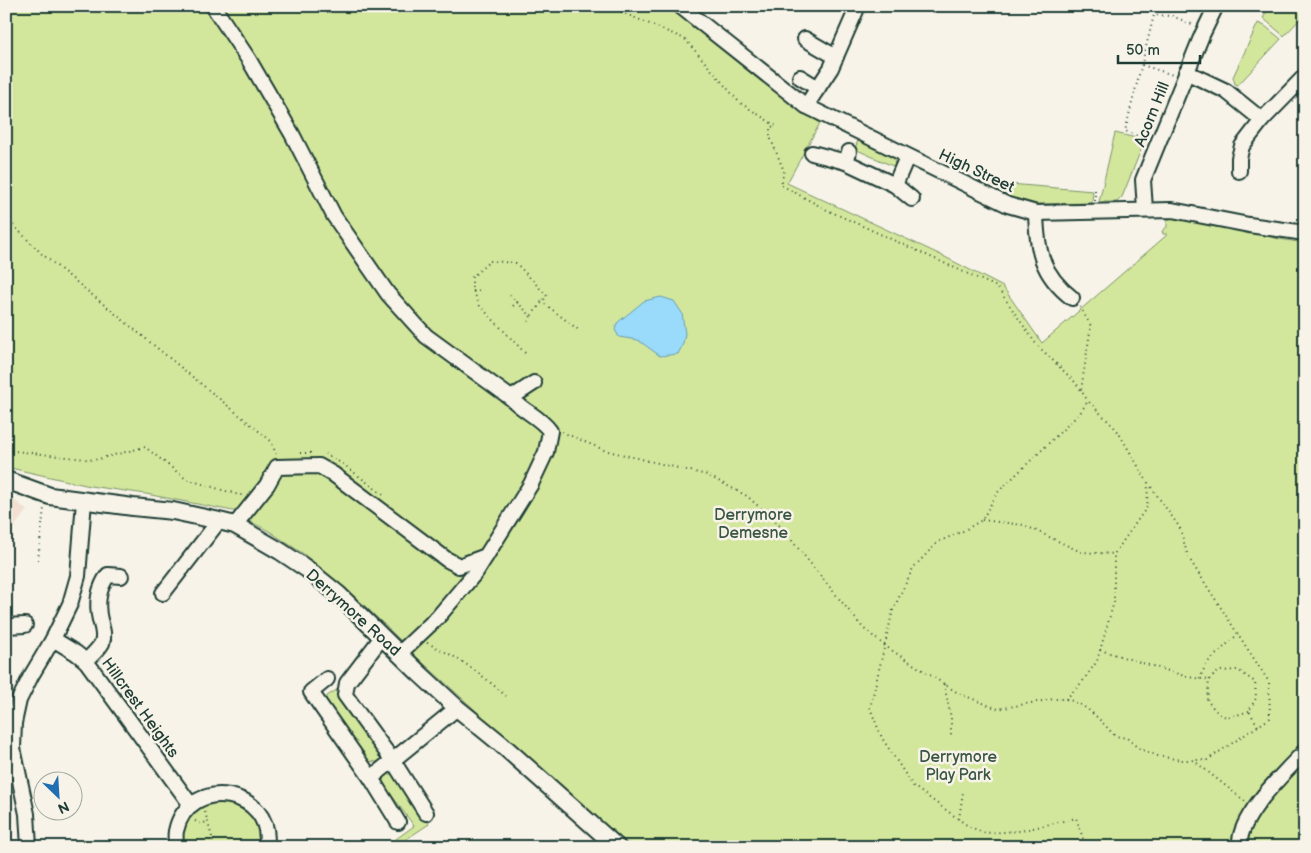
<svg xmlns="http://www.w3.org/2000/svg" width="1311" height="853" font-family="'Balsamiq Sans',sans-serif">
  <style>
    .built { fill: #f3e0d3 }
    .green { fill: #d3e79c; stroke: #799268 }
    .water { fill: #9adbfc; stroke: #699cac }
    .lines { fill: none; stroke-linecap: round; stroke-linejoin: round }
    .minor-casing { stroke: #1f3d34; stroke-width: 18 }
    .major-casing { stroke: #1f3d34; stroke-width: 20 }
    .path { stroke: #1f3d34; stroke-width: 2; stroke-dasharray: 1 4; stroke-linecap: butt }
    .minor { stroke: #f7f3e8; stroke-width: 14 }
    .major { stroke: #f7f3e8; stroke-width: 16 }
    .labels { text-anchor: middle; stroke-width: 5; stroke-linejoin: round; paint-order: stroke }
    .street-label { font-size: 16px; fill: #1f3d34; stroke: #f7f3e8 }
    .park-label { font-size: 16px; fill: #3a5644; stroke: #f7f3e8 }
  </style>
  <rect width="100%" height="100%" fill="#f7f3e8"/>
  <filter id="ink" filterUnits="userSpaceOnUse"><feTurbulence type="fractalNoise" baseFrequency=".02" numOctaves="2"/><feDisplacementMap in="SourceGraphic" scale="10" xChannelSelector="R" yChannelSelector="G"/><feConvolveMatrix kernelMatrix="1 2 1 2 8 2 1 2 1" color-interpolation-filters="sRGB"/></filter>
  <g filter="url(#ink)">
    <path class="built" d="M6,494L27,510L6,538Z"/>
    <g class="green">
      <path d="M6,6H667L691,18L788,99L820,123L787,183L943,256L1003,287L1042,343L1168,234H1163L1162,231L1167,227V220L1172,218L1217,224L1279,239L1305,243V847H632C555,786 485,718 412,653C411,646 406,642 400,640L364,605L305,555L269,531L245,519L238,512L146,494L90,486L6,467Z"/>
      <path d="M1270,6H1296L1304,12V15L1284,36L1263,18Z"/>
      <path d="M1258,23L1265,26L1281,39L1238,85L1235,84L1233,77Z"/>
      <path d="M1115,133L1145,140L1122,197L1117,202H1099Z"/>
      <path d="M858,140L894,158L895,167L855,149Z"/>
      <path d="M1009,184L1093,191L1092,203L1037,204L1006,196Z"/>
      <path d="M338,689L385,757L377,762L368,761L326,700L327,696Z"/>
      <path d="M393,768L429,824L399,844L396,839L414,826L390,793L386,794L382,787L384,774Z"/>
      <path d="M224,801C246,809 262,820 258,847H181V832L193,812L207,803Z"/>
    </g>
    <path class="water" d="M661,297L674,301L682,313L685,334L683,344L678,354L660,356L638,340L619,337L615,330L617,323L644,301Z"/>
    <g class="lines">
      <defs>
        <g id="minor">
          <path d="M213,6L249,60L292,134L334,216L388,294L426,336L511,398C523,411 540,417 550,431L546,452L531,484L476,572L438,617L400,653"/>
          <path d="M680,6L806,106L1008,205L1036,213L1172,210L1249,225L1305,233"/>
          <path d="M805,39L836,57"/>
          <path d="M1186,72L1226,91L1262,120"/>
          <path d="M800,77L818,88"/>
          <path d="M806,106L831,68L858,6"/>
          <path d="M849,152L846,162L895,185L907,157"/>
          <path d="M812,153L846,162"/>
          <path d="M1239,171V158L1242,146L1262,120L1305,76"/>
          <path d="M895,185L912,199"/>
          <path d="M1145,209L1143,180L1202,35L1216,6"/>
          <path d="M1036,213C1037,250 1041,274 1072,298"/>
          <path d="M511,398L534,383"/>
          <path d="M235,525L267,485L277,467L319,466L333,474L446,559L459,566L486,556"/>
          <path d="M163,593L215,526L216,520"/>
          <path d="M6,626L25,625"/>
          <path d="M382,637L347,683L345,695L393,761L426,813"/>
          <path d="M53,639L76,653L86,661L191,805"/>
          <path d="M86,661C91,656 98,650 102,643C105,635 102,628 100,620C96,603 98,589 108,575L121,576"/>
          <path d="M327,679L311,692L371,778"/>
          <path d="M398,822L371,778L457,708"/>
          <path d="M29,847L27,814L13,748L14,723L19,700L31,676L53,639L70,604L78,576L84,501"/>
          <path d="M176,847C176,842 175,836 176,831C188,774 276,789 266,847"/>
          <path d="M1240,847C1236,818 1286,771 1305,751"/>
        </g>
        <path id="major" d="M6,480L50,496L133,507L173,511L215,520L235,525L280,551L307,569L338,594L419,673L457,708L500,743L617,847"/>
      </defs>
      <use href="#minor" class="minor-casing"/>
      <use href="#major" class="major-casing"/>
      <g class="path">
        <path d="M607,6L685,39L739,102L776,126L770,127V137L784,171L781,185L827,210L997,287L1036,344L1076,383L1088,401"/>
        <path d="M1142,65L1173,75"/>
        <path d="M1146,139L1125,131L1154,15L1172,16L1194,25"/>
        <path d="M1095,201V190"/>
        <path d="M6,218L42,254L271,441L276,454"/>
        <path d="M473,291L483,290"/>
        <path d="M510,295L531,316L527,325"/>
        <path d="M541,301L580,331"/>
        <path d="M513,306L520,300"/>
        <path d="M1080,307L1091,326L1081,390"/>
        <path d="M525,353L480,306L472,288V277L490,261L516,263L547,296L531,316"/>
        <path d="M562,432L604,450L707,475L747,496L780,526L863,628L885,646L958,693L998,709L1053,699H1066L1083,681L1097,661L1114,602V554L1147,507L1148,483L1117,430L1088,401L1080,413L997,493L982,520L963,531L938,542L913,568L893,610L870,708L882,738L913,786L968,826L985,833L1020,831L1076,818L1086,847"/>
        <path d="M6,450L94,460L145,447L186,479L239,495H243"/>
        <path d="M300,453H315"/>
        <path d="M325,454L343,464L386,497"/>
        <path d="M982,520L1024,525L1081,552L1114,554"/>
        <path d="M38,560L44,508"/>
        <path d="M427,643C460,658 479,672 506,696"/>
        <path d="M1100,650L1188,677L1209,680"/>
        <path d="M1199,679L1207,663L1238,634"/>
        <path d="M944,684L951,718V738"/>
        <path d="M1066,699C1088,705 1100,720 1115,736L1127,738L1138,748L1158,756L1181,760H1207L1270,718L1269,682L1188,557L1180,528L1149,484"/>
        <path d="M1249,711C1225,719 1223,721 1207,700L1209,680L1219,671L1238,670L1255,682L1256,698L1249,711L1258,726"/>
        <path d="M1193,760L1246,802"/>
        <path d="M205,812L213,841L218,847"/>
        <path d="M959,819L963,792"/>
        <path d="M195,821L202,824L206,822"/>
      </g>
      <use href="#minor" class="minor"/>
      <use href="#major" class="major"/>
    </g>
  </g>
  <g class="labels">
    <g class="street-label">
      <text transform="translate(1151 114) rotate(-68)" y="6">Acorn Hill</text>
      <text transform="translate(977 170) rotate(25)" y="6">High Street</text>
      <text transform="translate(354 612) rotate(42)" y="6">Derrymore Road</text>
      <text transform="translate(141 707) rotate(54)" y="6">Hillcrest Heights</text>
    </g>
    <g class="park-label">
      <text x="753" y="520">Derrymore<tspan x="753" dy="18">Demesne</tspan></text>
      <text x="958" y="762">Derrymore<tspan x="958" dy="18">Play Park</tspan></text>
    </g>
  </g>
  <rect width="1311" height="853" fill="none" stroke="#f7f3e8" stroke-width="25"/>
  <rect x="12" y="12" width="1286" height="828" fill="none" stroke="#1f3d34" stroke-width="2" filter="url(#ink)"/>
  <g transform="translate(58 796) rotate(155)"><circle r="24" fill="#f7f3e8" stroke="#a1aaa0"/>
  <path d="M0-4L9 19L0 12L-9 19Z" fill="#1f6fb2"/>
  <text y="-8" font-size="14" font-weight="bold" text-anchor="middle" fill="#1f3d34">N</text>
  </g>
  <path d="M1118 55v8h82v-8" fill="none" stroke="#1f3d34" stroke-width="2.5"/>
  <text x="1126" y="55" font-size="15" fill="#1f3d34" stroke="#f7f3e8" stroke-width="4" paint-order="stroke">50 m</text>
</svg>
